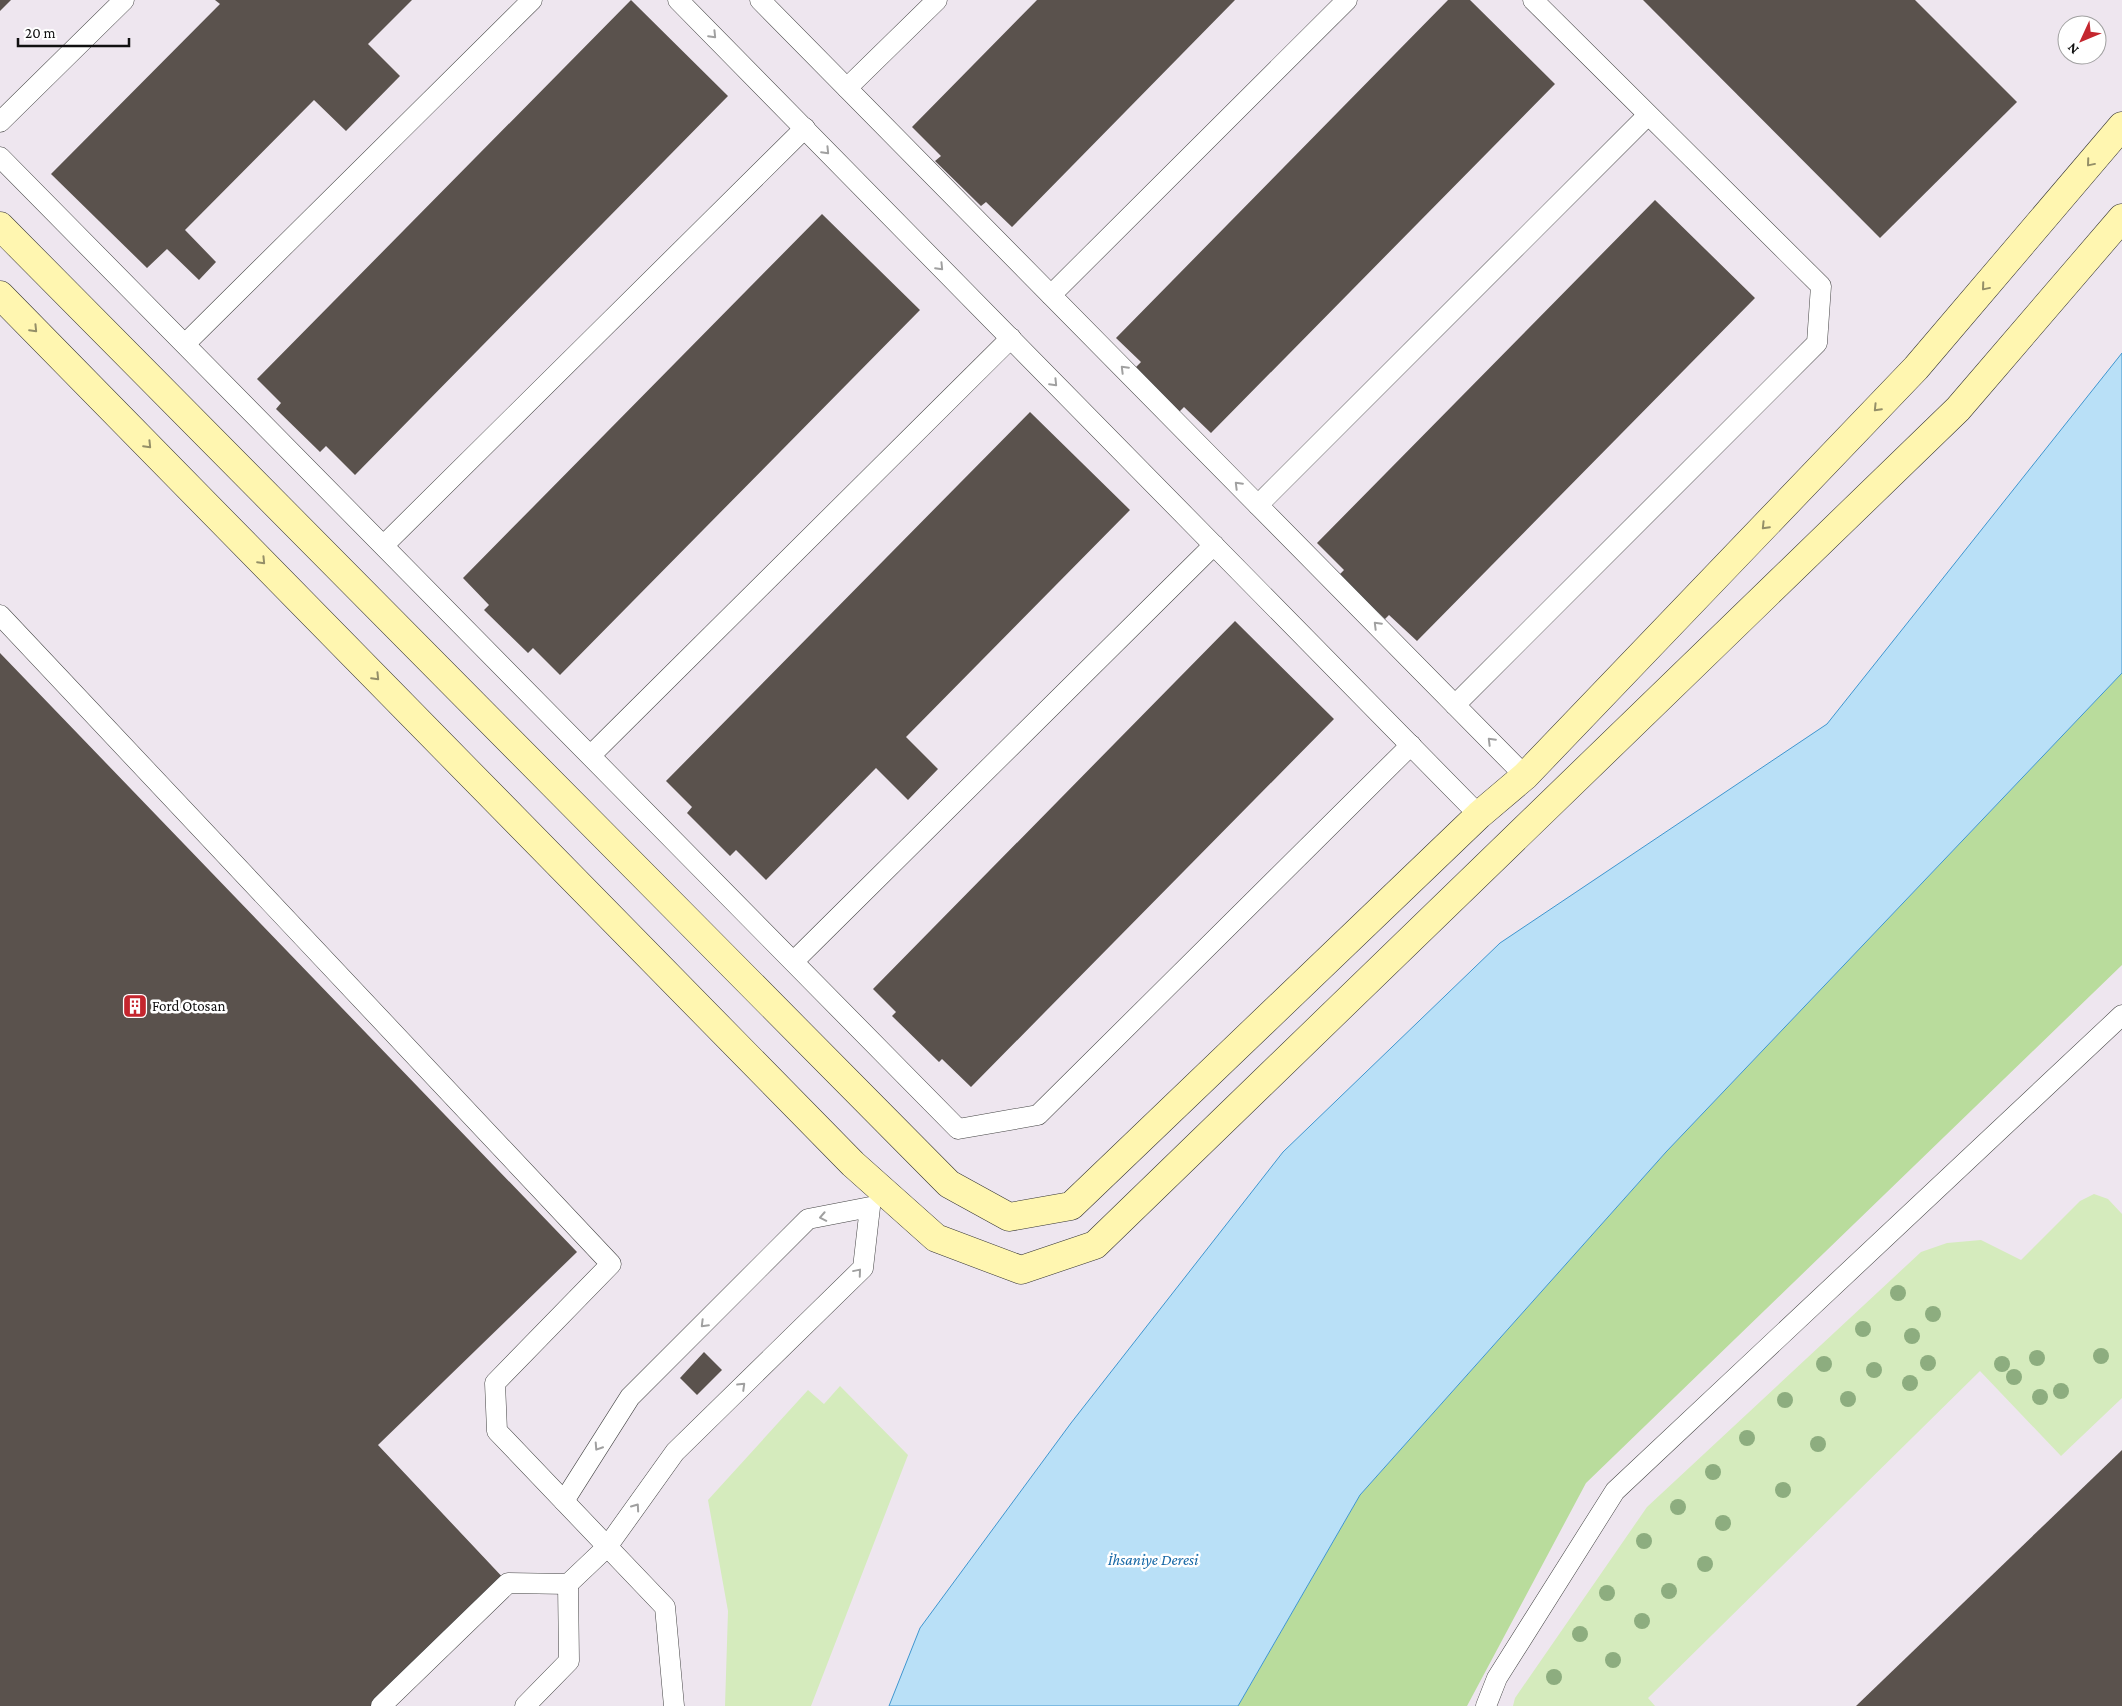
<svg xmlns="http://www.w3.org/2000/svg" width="2122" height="1706" font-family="'Crimson Pro',serif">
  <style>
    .industrial { fill: #eee6ef; fill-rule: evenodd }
    .green { fill: #d5ebbd }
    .forest { fill: #b9dc9c }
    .water { fill: #b9e0f7; stroke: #3f96cf }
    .building { fill: #5a524d }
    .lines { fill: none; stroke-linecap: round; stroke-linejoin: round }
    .lane-casing { stroke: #444; stroke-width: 21 }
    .secondary-casing { stroke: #333; stroke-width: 29 }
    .lane { stroke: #fff; stroke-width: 20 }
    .secondary { stroke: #fff6b0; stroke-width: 28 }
    .tree { fill: #8dad7f }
    .oneway { stroke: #a0a0a0 }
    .oneway2 { stroke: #948f68 }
    .labels { text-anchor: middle; stroke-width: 5; stroke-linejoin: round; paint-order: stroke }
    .poi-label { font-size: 15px; fill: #111; stroke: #fff; text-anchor: start }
    .water-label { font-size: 16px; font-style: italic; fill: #1768a6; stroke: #fff }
  </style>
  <rect width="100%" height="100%" fill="#fffdf5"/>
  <path class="industrial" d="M0,0H2122V1706H0ZM2067,25H2097V55H2067Z"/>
  <g class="green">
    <path d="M2094,1194L2108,1199L2122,1214V1398L2061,1456L1980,1371L1648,1698L1655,1706H1513L1515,1698L1647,1507L1921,1252L1947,1243L1981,1240L2021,1260L2080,1201Z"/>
    <path d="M840,1386L908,1455L811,1706H725L728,1611L708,1500L808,1390L824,1404Z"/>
  </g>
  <path class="forest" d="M2122,673V965L1586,1483L1467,1706H1238L1360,1495L1666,1152Z"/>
  <path class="water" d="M2122,353V673L1666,1152L1360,1495L1238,1706H889L920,1628L1071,1423L1283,1152L1500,943L1827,724Z"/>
  <g class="building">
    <path d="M0,0H11L0,11Z"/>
    <path d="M215,0H412L368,44L400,76L346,131L314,100L185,230L216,262L199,280L167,249L147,268L51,174L220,4Z"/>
    <path d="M631,0L728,96L355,475L326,446L320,452L276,409L281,403L257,379Z"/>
    <path d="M1037,0H1235L1012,227L986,202L981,206L935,161L941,156L912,127Z"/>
    <path d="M1448,0H1470L1555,84L1211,433L1184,407L1179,412L1135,368L1141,362L1116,338Z"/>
    <path d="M1643,0H1915L2017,102L1880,238Z"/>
    <path d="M1655,200L1755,298L1417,641L1389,615L1385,619L1339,575L1344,570L1317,543Z"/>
    <path d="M822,214L920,310L560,675L533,648L528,653L484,610L489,605L463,578Z"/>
    <path d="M1030,412L1130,510L906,737L938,769L908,800L876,768L766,880L736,850L730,856L687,813L692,807L666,781Z"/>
    <path d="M1235,621L1334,719L971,1087L942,1059L939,1062L892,1016L896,1012L873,989Z"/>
    <path d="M0,653L577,1252L378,1445L508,1583L382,1706H0Z"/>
    <path d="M704,1352L722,1370L697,1395L680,1378Z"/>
    <path d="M2122,1450V1706H1856Z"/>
  </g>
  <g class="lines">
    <defs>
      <g id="lane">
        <path d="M678,0L1479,815"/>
        <path d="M760,0L1525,776"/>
        <path d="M847,88L937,0"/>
        <path d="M0,122L124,0"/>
        <path d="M0,157L958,1129L1038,1115L1411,745"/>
        <path d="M1051,295L1347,0"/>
        <path d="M185,344L532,0"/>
        <path d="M1258,505L1648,115"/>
        <path d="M384,545L805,128"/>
        <path d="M0,615L611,1264L495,1383L497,1431L665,1607L674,1706"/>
        <path d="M1455,705L1817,343L1821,286L1533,0"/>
        <path d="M591,755L1011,338"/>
        <path d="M794,961L1214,545"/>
        <path d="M381,1706L508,1583L568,1584L607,1547L675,1452L863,1268L870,1207L808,1219L630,1397L564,1501"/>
        <path d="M525,1706L569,1661L568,1584"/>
        <path d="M1486,1706L1497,1678L1615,1491L2122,1015"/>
      </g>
      <g id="secondary">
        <path d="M0,226L949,1184L1009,1217L1071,1206L1479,815L1525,776L1916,368L2122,126"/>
        <path d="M0,295L853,1164L936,1238L1021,1270L1095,1245L1958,409L2122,218"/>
      </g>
    </defs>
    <use href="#lane" class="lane-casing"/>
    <use href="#secondary" class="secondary-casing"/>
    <use href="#lane" class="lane"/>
    <use href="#secondary" class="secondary"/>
  </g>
  <g class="tree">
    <circle cx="1898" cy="1293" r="8"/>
    <circle cx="1933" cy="1314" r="8"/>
    <circle cx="1863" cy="1329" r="8"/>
    <circle cx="1912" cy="1336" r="8"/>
    <circle cx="2101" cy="1356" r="8"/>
    <circle cx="2037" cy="1358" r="8"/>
    <circle cx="1928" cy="1363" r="8"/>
    <circle cx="1824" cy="1364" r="8"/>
    <circle cx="2002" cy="1364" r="8"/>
    <circle cx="1874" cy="1370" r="8"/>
    <circle cx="2014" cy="1377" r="8"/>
    <circle cx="1910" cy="1383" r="8"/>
    <circle cx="2061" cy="1391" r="8"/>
    <circle cx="2040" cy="1397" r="8"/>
    <circle cx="1848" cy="1399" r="8"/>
    <circle cx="1785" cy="1400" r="8"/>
    <circle cx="1747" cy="1438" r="8"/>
    <circle cx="1818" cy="1444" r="8"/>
    <circle cx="1713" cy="1472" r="8"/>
    <circle cx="1783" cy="1490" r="8"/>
    <circle cx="1678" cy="1507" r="8"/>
    <circle cx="1723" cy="1523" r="8"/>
    <circle cx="1644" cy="1541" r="8"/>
    <circle cx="1705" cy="1564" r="8"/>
    <circle cx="1669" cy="1591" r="8"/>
    <circle cx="1607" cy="1593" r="8"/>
    <circle cx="1642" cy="1621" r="8"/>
    <circle cx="1580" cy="1634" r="8"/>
    <circle cx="1613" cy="1660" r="8"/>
    <circle cx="1554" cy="1677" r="8"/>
  </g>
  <defs><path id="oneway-chevron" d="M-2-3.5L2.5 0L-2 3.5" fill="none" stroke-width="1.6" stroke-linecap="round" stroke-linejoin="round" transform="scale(1.25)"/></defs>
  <g class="oneway">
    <use href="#oneway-chevron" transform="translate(713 35) rotate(46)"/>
    <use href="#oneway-chevron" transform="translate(826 151) rotate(46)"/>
    <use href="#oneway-chevron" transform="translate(940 267) rotate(46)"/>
    <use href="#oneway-chevron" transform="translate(1124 369) rotate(-135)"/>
    <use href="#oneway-chevron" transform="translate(1054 383) rotate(46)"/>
    <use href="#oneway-chevron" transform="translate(1238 485) rotate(-135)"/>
    <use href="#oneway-chevron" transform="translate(1377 625) rotate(-135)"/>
    <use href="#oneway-chevron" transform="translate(1491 741) rotate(-135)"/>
    <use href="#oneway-chevron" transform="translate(823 1217) rotate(169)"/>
    <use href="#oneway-chevron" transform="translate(858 1272) rotate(-50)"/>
    <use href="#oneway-chevron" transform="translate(704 1324) rotate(135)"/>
    <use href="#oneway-chevron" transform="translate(742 1386) rotate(-44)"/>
    <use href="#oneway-chevron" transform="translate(598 1447) rotate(123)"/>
    <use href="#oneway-chevron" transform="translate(636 1507) rotate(-55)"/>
  </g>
  <g class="oneway2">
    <use href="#oneway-chevron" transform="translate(2090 163) rotate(130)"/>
    <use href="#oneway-chevron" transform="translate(1985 287) rotate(130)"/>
    <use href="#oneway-chevron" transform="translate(34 329) rotate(46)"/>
    <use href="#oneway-chevron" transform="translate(1877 408) rotate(134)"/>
    <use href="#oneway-chevron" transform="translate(148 445) rotate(46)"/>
    <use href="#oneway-chevron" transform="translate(1765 526) rotate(134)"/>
    <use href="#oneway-chevron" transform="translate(262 561) rotate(46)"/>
    <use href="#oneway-chevron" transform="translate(376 677) rotate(46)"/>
  </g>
  <defs>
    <symbol id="building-square" viewBox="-11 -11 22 22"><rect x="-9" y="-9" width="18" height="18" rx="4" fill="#c4262e" stroke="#fff"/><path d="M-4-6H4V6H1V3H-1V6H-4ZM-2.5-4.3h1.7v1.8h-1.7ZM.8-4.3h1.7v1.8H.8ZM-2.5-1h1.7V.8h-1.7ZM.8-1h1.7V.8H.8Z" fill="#fff"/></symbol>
  </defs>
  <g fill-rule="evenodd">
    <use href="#building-square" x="121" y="992" width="28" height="28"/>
  </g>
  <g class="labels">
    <g class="poi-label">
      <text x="152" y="1011">Ford Otosan</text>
    </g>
    <g class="water-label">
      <text x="1153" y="1565">İhsaniye Deresi</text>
    </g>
  </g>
  <g transform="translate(2082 40) rotate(226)"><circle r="24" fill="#ffffff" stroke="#a0a0a0"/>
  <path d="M0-4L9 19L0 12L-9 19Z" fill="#c4262e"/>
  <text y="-8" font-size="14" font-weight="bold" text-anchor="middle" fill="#111111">N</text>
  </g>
  <path d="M18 38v8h111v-8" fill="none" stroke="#111111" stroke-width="2.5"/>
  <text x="25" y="38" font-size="15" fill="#111111" stroke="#ffffff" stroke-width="4" paint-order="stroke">20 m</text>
</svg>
